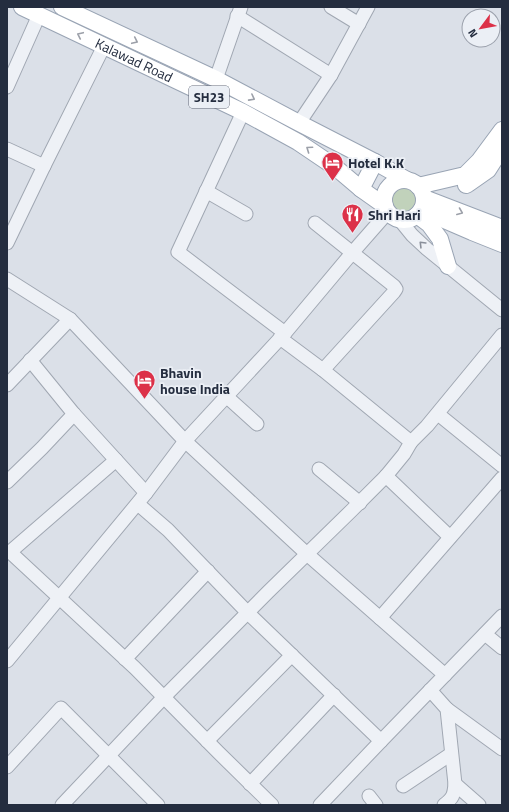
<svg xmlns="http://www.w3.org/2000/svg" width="509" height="812" font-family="'Titillium Web',sans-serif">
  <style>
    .green { fill: #c1d2bb }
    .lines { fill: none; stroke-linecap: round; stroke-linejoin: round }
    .minor-casing { stroke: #a0a7b2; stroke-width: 15 }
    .major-casing { stroke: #99a4b4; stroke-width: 18 }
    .minor { stroke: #eef1f6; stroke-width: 13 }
    .major { stroke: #fff; stroke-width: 16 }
    .oneway { stroke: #9ca0a9 }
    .oneway2 { stroke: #898f9a }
    .labels { text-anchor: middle; stroke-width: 3.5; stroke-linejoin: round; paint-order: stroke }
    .shield { fill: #ebeff5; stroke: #606776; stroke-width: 1 }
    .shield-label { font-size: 13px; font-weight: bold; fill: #242d3f }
    .street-label { font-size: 14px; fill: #242d3f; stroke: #ebeff5 }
    .poi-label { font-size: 14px; font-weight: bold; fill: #242d3f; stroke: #ebeff5; text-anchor: start }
  </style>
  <rect width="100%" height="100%" fill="#dbe0e8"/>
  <path class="green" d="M398,185C409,188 416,193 420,203L410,215C404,214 397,212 392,208C387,203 383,190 392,186C394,185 396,185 398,185Z"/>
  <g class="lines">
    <defs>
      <g id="minor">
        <path d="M331,7L359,24"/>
        <path d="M237,16L331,75"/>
        <path d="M216,79L241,7"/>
        <path d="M7,87L39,15"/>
        <path d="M243,112L178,252L285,333"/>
        <path d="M299,123L331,75L368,7"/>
        <path d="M7,149L44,166"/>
        <path d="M206,191L246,214"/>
        <path d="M399,219L412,235L427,249L502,310"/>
        <path d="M315,223L394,286L396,289L394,292L323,370"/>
        <path d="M7,243L44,166L104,46"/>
        <path d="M7,279L70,319L185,441L307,554L445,675"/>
        <path d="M30,360L74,414L146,493"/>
        <path d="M7,385L70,319"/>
        <path d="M226,396L257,424"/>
        <path d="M438,414L502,466"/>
        <path d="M411,442L427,426L502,335"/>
        <path d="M116,460L10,552L135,668L218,752L272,805"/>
        <path d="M319,469L360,503"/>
        <path d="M386,476L450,537"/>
        <path d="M7,482L42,448L74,414"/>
        <path d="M138,504L168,530L248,613L381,741"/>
        <path d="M380,618L502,478"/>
        <path d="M485,634L502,648"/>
        <path d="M125,659L208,571"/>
        <path d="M7,661L146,493L185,441L285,333L352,253L388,212"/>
        <path d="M430,690L447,709L455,784C454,795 453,798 444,805"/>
        <path d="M447,709L502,749"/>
        <path d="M207,741L292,655"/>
        <path d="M7,767L61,708L158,805"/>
        <path d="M250,784L334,695"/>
        <path d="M455,784L479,805"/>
        <path d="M403,786L451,754"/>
        <path d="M369,796L376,805"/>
        <path d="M62,805L164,697L268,592L352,510L386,476L404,454L411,442L323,370L280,338"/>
        <path d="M320,805L381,741L502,616"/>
      </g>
      <g id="major">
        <path id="s1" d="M22,7L243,112L298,142L335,167L361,189L385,206"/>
        <path d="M62,7L216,79L299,123L375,162L407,180"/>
        <circle cx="404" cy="200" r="20"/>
        <path d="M466,185L468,184L488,170L502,148"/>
        <path d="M418,186L465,175L479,161L502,130"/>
        <path d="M361,189L375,162"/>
        <path d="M424,198L502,228"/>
        <path d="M421,210L472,232L502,244"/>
        <path d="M417,215L429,224L440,239L448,266"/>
      </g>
    </defs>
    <use href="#minor" class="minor-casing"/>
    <use href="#major" class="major-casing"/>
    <use href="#minor" class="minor"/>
    <use href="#major" class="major"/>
  </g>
  <defs><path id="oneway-chevron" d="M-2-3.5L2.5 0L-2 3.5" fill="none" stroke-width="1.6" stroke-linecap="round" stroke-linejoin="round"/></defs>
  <g class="oneway">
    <use href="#oneway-chevron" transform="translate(80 35) rotate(-155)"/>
    <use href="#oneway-chevron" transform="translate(135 41) rotate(25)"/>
    <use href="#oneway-chevron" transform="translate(252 98) rotate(28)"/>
    <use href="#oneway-chevron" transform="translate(309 149) rotate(-145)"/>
    <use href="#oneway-chevron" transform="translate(460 212) rotate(22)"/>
  </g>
  <use class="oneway2" href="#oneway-chevron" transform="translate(422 244) rotate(-135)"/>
  <defs>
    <symbol id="hotel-pin" viewBox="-11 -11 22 30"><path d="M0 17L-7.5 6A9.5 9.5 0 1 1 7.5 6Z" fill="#dc3148" stroke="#ebeff5"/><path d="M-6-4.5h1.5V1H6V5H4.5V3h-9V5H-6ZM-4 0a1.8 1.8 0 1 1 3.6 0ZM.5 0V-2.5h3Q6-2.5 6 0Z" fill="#fff"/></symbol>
    <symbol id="restaurant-pin" viewBox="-11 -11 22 30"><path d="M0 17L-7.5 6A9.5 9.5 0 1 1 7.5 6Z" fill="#dc3148" stroke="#ebeff5"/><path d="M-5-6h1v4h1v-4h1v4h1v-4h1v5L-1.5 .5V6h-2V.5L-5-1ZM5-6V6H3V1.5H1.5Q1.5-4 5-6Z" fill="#fff"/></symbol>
  </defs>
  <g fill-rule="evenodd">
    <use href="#hotel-pin" x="320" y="150" width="25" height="34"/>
    <use href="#restaurant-pin" x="340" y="202" width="25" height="34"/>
    <use href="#hotel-pin" x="132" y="368" width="25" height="34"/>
  </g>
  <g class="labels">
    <rect class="shield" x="189" y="86" width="40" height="22" rx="3"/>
    <g class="shield-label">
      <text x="209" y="102">SH23</text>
    </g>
    <g class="street-label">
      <text dy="5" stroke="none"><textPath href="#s1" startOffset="124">Kalawad Road</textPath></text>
    </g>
    <g class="poi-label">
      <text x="348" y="168">Hotel K.K</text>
      <text x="368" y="220">Shri Hari</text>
      <text x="160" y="378">Bhavin<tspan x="160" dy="16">house India</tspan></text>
    </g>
  </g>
  <rect width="509" height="812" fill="none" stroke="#242d3f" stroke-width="16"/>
  <g transform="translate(481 28) rotate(238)"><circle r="19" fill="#ebeff5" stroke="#9ba1ac"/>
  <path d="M0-3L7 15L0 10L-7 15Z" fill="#dc3148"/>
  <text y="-6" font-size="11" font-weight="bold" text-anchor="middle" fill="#242d3f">N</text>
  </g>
</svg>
